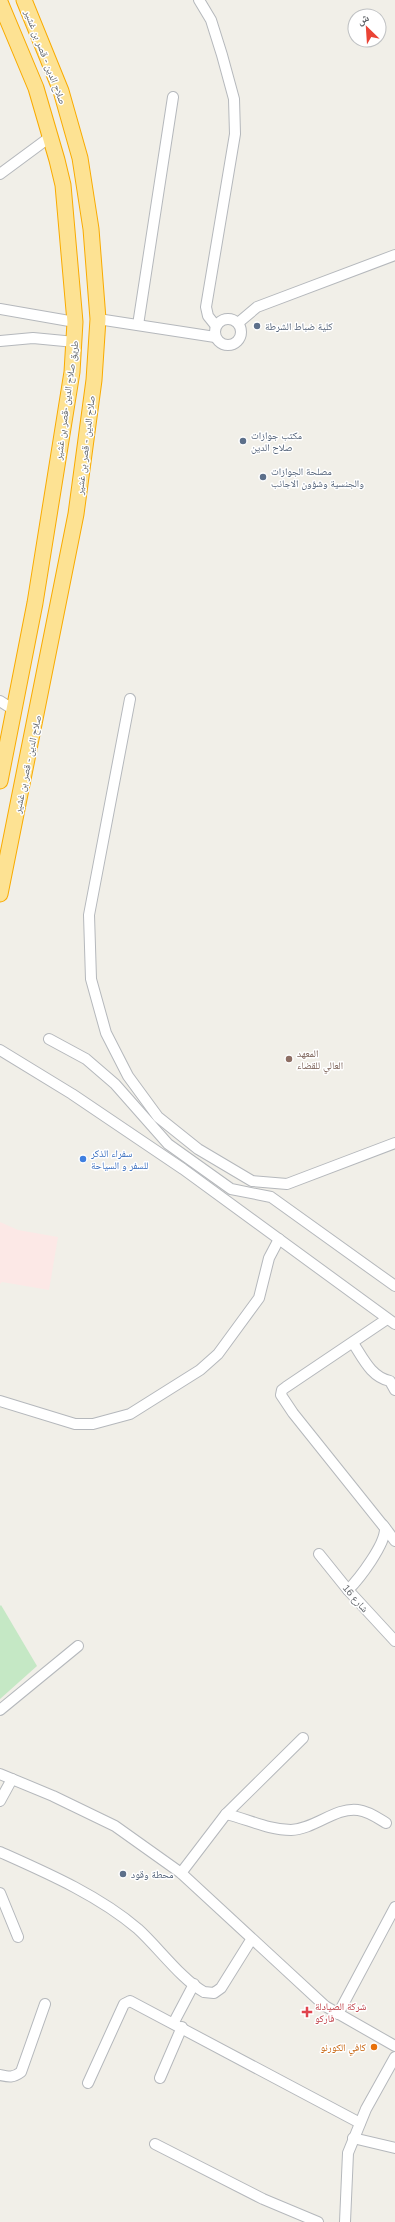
<svg xmlns="http://www.w3.org/2000/svg" width="395" height="2222" font-family="Helvetica,'Noto Naskh Arabic',sans-serif">
  <style>
    .medical { fill: #fce8e6 }
    .green { fill: #c5e8c5 }
    .lines { fill: none; stroke-linecap: round; stroke-linejoin: round }
    .minor-casing { stroke: #b5b8bc; stroke-width: 12 }
    .highway-casing { stroke: #f9ab00; stroke-width: 17 }
    .minor { stroke: #fff; stroke-width: 10 }
    .highway { stroke: #fde293; stroke-width: 15 }
    .service-dot { fill: #5c6f8a; stroke: #fff; stroke-width: 1.5 }
    .education-dot { fill: #8d6e63; stroke: #fff; stroke-width: 1.5 }
    .shop-dot { fill: #3f7fe0; stroke: #fff; stroke-width: 1.5 }
    .health-dot { fill: #e0444e; stroke: #fff; stroke-width: 1.5 }
    .food-dot { fill: #e8710a; stroke: #fff; stroke-width: 1.5 }
    .labels { text-anchor: middle; stroke-width: 3; stroke-linejoin: round; paint-order: stroke }
    .street-label { font-size: 10px; fill: #5f6368; stroke: #fff }
    .service-label { font-size: 10px; fill: #4e5e75; stroke: #fff; text-anchor: start }
    .education-label { font-size: 10px; fill: #785e54; stroke: #fff; text-anchor: start }
    .shop-label { font-size: 10px; fill: #366cbe; stroke: #fff; text-anchor: start }
    .health-label { font-size: 10px; fill: #be3a42; stroke: #fff; text-anchor: start }
    .food-label { font-size: 10px; fill: #c56008; stroke: #fff; text-anchor: end }
  </style>
  <rect width="100%" height="100%" fill="#f1efe8"/>
  <path class="medical" d="M0,1222L18,1230L58,1237L49,1290L2,1282L0,1284Z"/>
  <path class="green" d="M1,1605L37,1666L0,1699V1606Z"/>
  <g class="lines">
    <defs>
      <g id="minor">
        <path d="M199,0L211,20L222,55L234,99L235,134L206,307L208,316L216,326"/>
        <path d="M0,174L50,137"/>
        <path d="M0,309L75,322"/>
        <circle cx="228" cy="332" r="13"/>
        <path d="M98,319L215,337"/>
        <path d="M238,323L257,307L395,255"/>
        <path d="M138,325L173,97"/>
        <path d="M0,341L33,338L75,342"/>
        <path d="M130,699L89,915L91,979L106,1033L128,1076L158,1117L198,1149L252,1181L287,1184L395,1143"/>
        <path d="M0,701L14,710"/>
        <path d="M49,1039L86,1059L115,1084L168,1144L231,1189L271,1197L395,1286"/>
        <path d="M0,1050L72,1094L183,1169L395,1324"/>
        <path d="M353,1343C363,1358 371,1377 390,1381L395,1390"/>
        <path d="M0,1401L75,1424H93L130,1414L200,1370L218,1354L259,1298L269,1258L279,1239"/>
        <path d="M383,1525L395,1541"/>
        <path d="M319,1554L348,1590L395,1641"/>
        <path d="M348,1590C359,1579 386,1544 385,1528L293,1413L281,1395L282,1390L286,1387L387,1319"/>
        <path d="M0,1710L78,1646"/>
        <path d="M0,1774L53,1796L115,1826L181,1873L325,2006L395,2046"/>
        <path d="M0,1801L12,1779"/>
        <path d="M226,1814C248,1819 268,1830 291,1830C315,1829 335,1807 358,1810C368,1811 378,1818 386,1823"/>
        <path d="M0,1852C47,1873 98,1895 138,1929C157,1946 182,1980 204,1992L214,1993L221,1988L251,1940"/>
        <path d="M181,1873L226,1814L303,1738"/>
        <path d="M0,1893L18,1937"/>
        <path d="M338,2014L395,1907"/>
        <path d="M174,2022L194,1984"/>
        <path d="M0,2075C9,2077 13,2078 21,2072L45,2004"/>
        <path d="M160,2078L182,2027"/>
        <path d="M88,2083L124,2004L130,2001L360,2123"/>
        <path d="M353,2138L395,2148"/>
        <path d="M155,2144L263,2199L318,2222"/>
        <path d="M345,2222L348,2153L366,2109L395,2057"/>
      </g>
      <g id="highway">
        <path d="M0,2L36,88L57,160L63,185L75,322L72,372L35,603L0,781"/>
        <path d="M0,894L76,514L94,380L98,319L91,229L80,158L61,91L24,0"/>
      </g>
    </defs>
    <use href="#minor" class="minor-casing"/>
    <use href="#highway" class="highway-casing"/>
    <use href="#minor" class="minor"/>
    <use href="#highway" class="highway"/>
  </g>
  <g class="service-dot">
    <circle cx="257" cy="326" r="4"/>
    <circle cx="243" cy="441" r="4"/>
    <circle cx="263" cy="477" r="4"/>
    <circle cx="123" cy="1874" r="4"/>
  </g>
  <circle class="education-dot" cx="289" cy="1059" r="4"/>
  <circle class="shop-dot" cx="83" cy="1159" r="4"/>
  <path class="health-dot" d="M305 2006h4v4h4v4h-4v4h-4v-4h-4v-4h4z"/>
  <circle class="food-dot" cx="374" cy="2047" r="4"/>
  <g class="labels">
    <g class="street-label">
      <text transform="translate(46 57) rotate(69)" y="4">صلاح الدين - قصر بن غشير</text>
      <text transform="translate(66 400) rotate(-82)" y="4">طريق صلاح الدين -قصر بن غشير</text>
      <text transform="translate(85 445) rotate(-83)" y="4">صلاح الدين - قصر بن غشير</text>
      <text transform="translate(27 764) rotate(-78)" y="4">صلاح الدين - قصر بن غشير</text>
      <text transform="translate(356 1598) rotate(49)" y="4">شارع 16</text>
    </g>
    <g class="service-label">
      <text x="265" y="330">كلية ضباط الشرطة</text>
      <text x="251" y="439">مكتب جوازات<tspan x="251" dy="12">صلاح الدين</tspan></text>
      <text x="271" y="475">مصلحة الجوازات<tspan x="271" dy="12">والجنسية وشؤون الاجانب</tspan></text>
      <text x="131" y="1878">محطة وقود</text>
    </g>
    <g class="education-label">
      <text x="297" y="1057">المعهد<tspan x="297" dy="12">العالي للقضاء</tspan></text>
    </g>
    <g class="shop-label">
      <text x="91" y="1157">سفراء الذكر<tspan x="91" dy="12">للسفر و السياحة</tspan></text>
    </g>
    <g class="health-label">
      <text x="315" y="2010">شركة الصيادلة<tspan x="315" dy="12">فاركو</tspan></text>
    </g>
    <g class="food-label">
      <text x="366" y="2051">كافي الكورنو</text>
    </g>
  </g>
  <g transform="translate(367 28) rotate(335)"><circle r="19" fill="#ffffff" stroke="#bfc1c3"/>
  <path d="M0-3L7 15L0 10L-7 15Z" fill="#ea4335"/>
  <text y="-6" font-size="11" font-weight="bold" text-anchor="middle" fill="#5f6368">ش</text>
  </g>
</svg>
